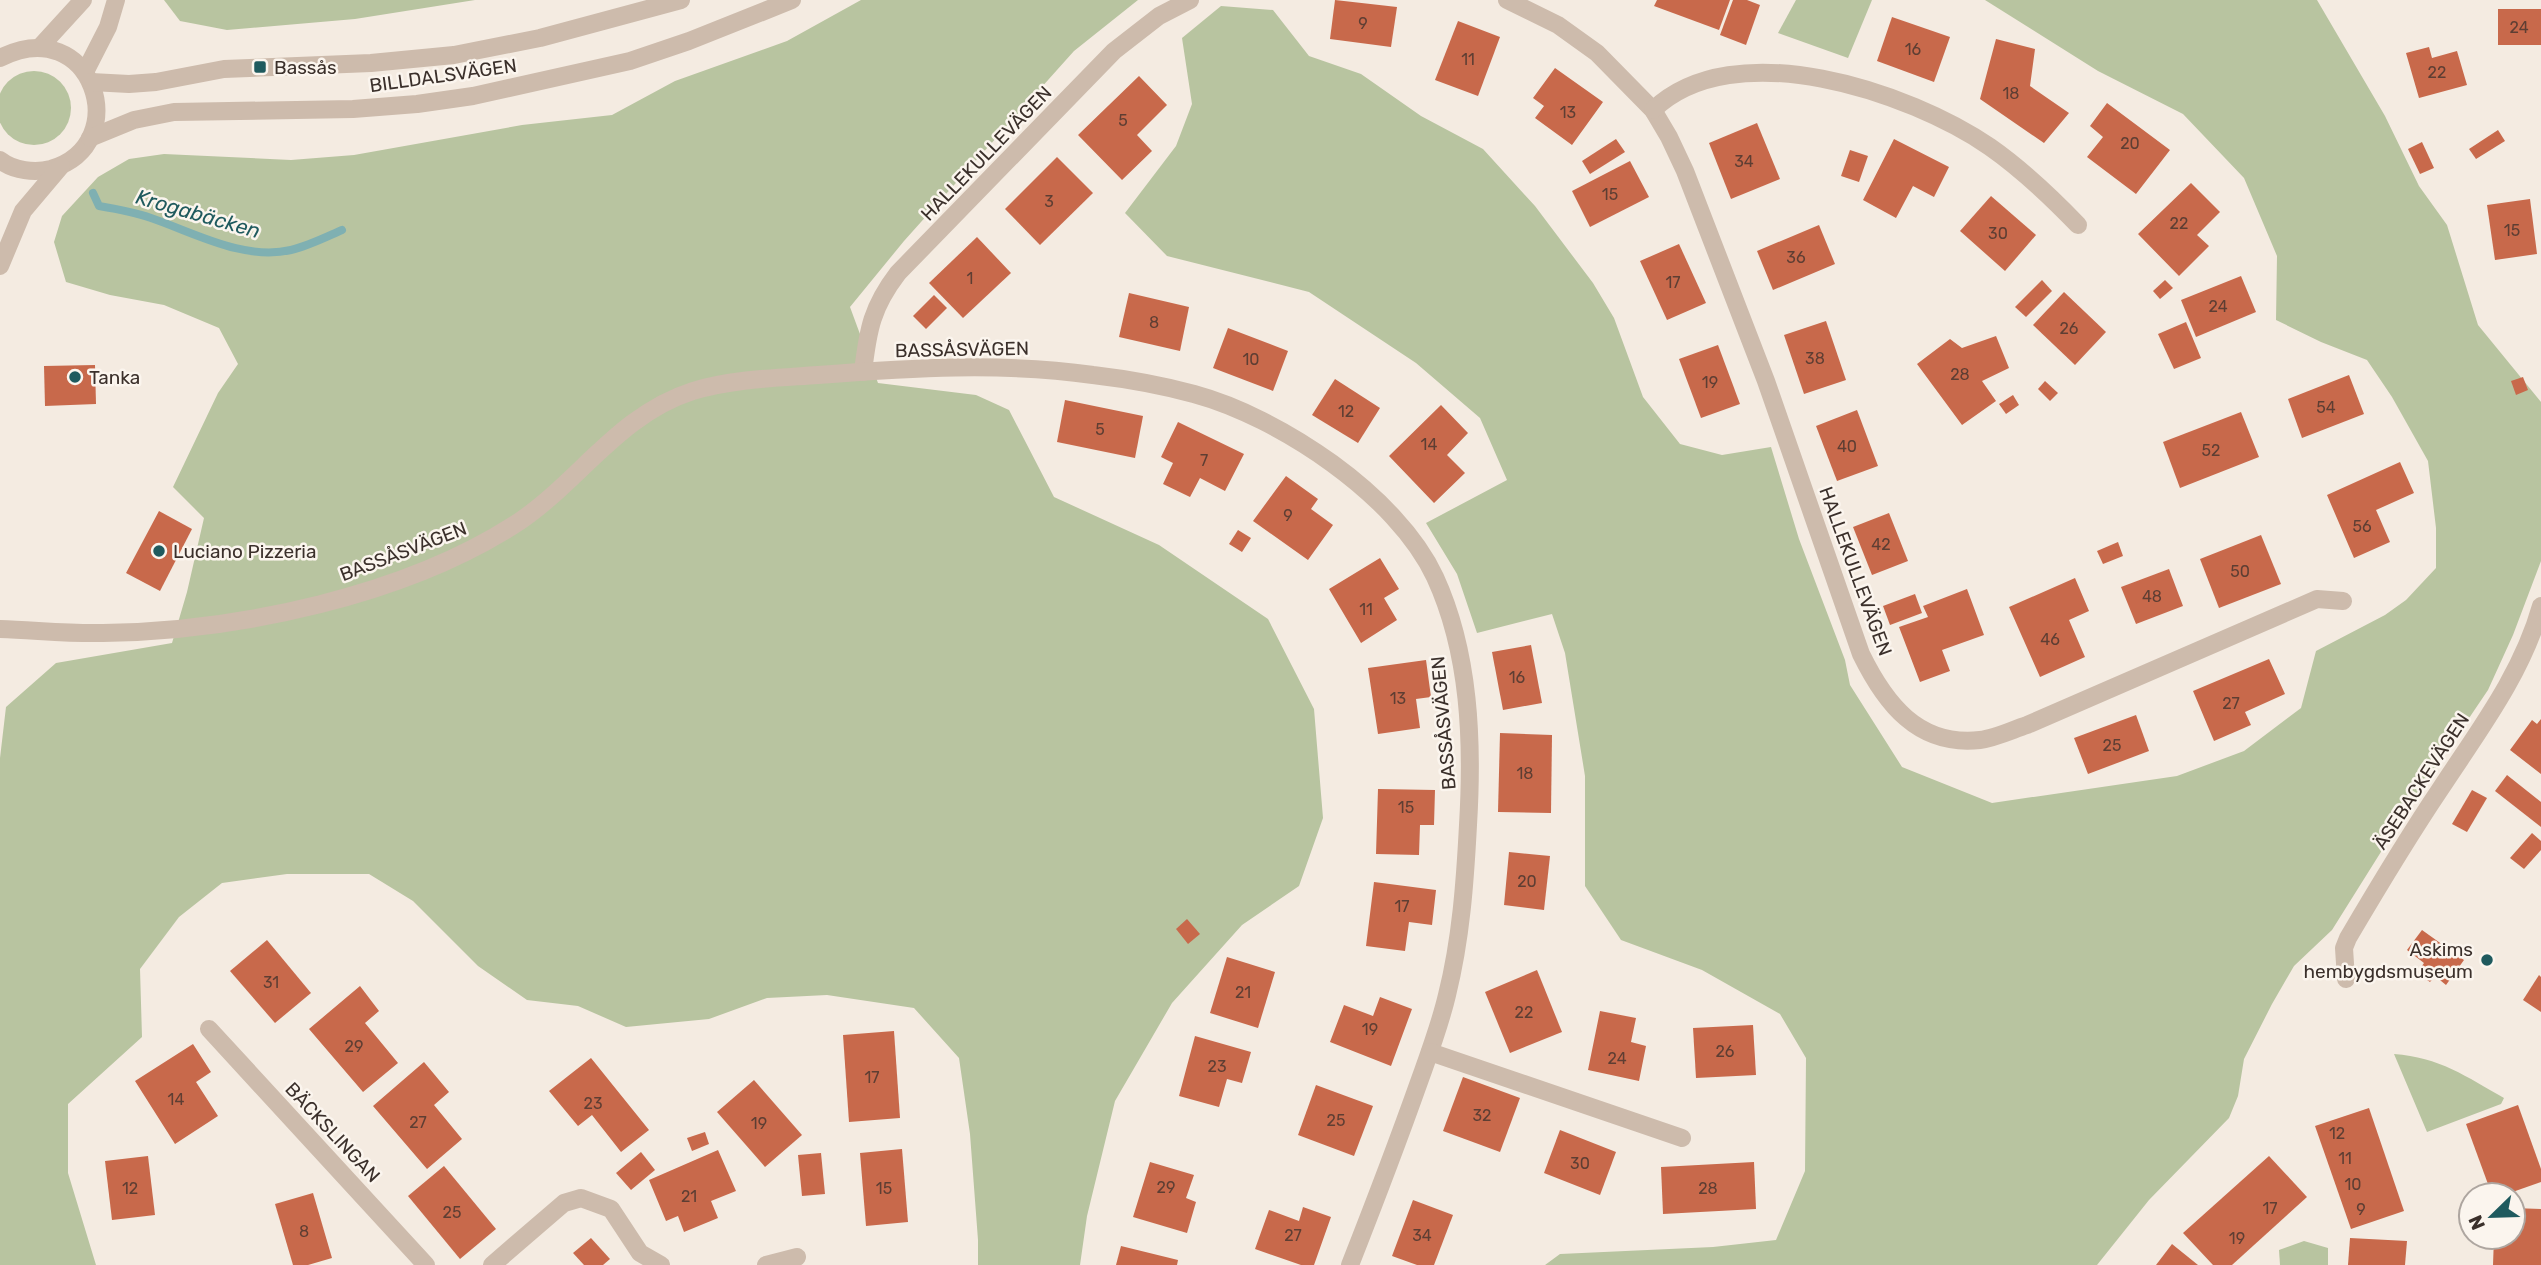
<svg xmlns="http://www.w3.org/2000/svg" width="2541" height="1265" font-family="Rubik,sans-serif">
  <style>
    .green { fill: #b8c4a0 }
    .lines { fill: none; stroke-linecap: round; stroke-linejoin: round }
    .stream { stroke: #7fb0b2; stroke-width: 8 }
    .building { fill: #c8694b }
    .minor { stroke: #cdbbac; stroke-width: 18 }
    .poi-dot { fill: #1f5a5e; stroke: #fbf5ee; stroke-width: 2.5 }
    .labels { text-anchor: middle; stroke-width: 5; stroke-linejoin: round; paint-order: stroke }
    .number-label { font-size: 16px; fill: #5e3e33 }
    .poi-label { font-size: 19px; fill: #3b302b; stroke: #fbf5ee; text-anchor: start }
    .street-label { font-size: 19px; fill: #3b302b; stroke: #fbf5ee }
    .water-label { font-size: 21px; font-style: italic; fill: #1f5a5e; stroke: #fbf5ee }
  </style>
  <rect width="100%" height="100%" fill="#f4ebe1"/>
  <g class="green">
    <path d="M164,0H475L355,19L227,30L180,21Z"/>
    <path d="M861,0H1138L1074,51L904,241L850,307L878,383L976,395L1009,410L1054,497L1159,545L1268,619L1314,709L1323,818L1299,886L1242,925L1172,1003L1115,1101L1087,1216L1080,1265H978V1240L970,1134L959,1058L914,1008L827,995L767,998L709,1019L626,1027L578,1006L527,1000L478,966L413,901L369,874H287L222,883L179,917L140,969L142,1037L68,1104V1173L96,1265H0V758L6,707L56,663L172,643L187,592L204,518L173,487L218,393L238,364L219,328L164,305L110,295L66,282L54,242L62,216L98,177L129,159L164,154L291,160L354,155L522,125L612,115L675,81L787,41Z"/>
    <path d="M1796,0H1872L1848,58L1778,33Z"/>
    <path d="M1985,0H2317L2385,116L2419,186L2447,225L2478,325L2541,402V561L2513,635L2488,690L2411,804L2332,930L2294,966L2272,1004L2244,1059L2238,1096L2229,1118L2149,1200L2097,1265H1545L1560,1254L1713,1247L1776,1240L1805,1171L1806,1058L1780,1014L1702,970L1621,940L1585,886V776L1565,653L1552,614L1477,633L1457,574L1426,523L1507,480L1480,418L1416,363L1309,292L1167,256L1125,213L1176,146L1192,104L1182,38L1221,6L1273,10L1309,56L1361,74L1421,116L1483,149L1535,206L1593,283L1614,318L1643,397L1680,444L1722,455L1771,447L1799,539L1845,660L1850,685L1902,767L1992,803L2177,776L2244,751L2301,708L2316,651L2385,615L2406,600L2436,568V528L2428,461L2392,397L2367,360L2321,342L2276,320L2277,256L2244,178L2183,114L2098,71Z"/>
    <circle cx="34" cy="108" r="37"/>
    <path d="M2394,1054C2439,1057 2467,1077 2504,1098L2501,1104L2427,1132Z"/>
    <path d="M2304,1241L2328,1248V1265H2280L2279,1250Z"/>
  </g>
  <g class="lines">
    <path class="stream" d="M93,193L99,206C117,209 134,212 151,218C195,233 244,261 291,250C308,246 326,237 342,230"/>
  </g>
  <g class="building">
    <path d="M1335,0L1397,7L1391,47L1330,39Z"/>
    <path d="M1657,0H1730L1719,30L1654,6Z"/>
    <path d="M1733,0H1747L1760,5L1746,45L1720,35Z"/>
    <rect x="2498" y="9" width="43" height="36"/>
    <path d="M1892,17L1950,37L1934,82L1877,61Z"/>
    <path d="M1458,21L1500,37L1478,96L1435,80Z"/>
    <path d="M1996,39L2035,49L2030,86L2069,113L2044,143L1980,99Z"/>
    <path d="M2429,47L2432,58L2457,51L2467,85L2419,98L2406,53Z"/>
    <path d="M1555,68L1603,102L1572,145L1535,118L1544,106L1533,98Z"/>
    <path d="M1139,76L1167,105L1137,135L1152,151L1122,180L1078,135Z"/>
    <path d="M2107,103L2170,150L2136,194L2087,157L2103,137L2090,126Z"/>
    <path d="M1757,123L1780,179L1731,199L1709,143Z"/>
    <path d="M2498,130L2505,141L2476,159L2469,149Z"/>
    <path d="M1616,139L1625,152L1590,174L1582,161Z"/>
    <path d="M1894,139L1949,167L1934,197L1913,186L1896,218L1863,200Z"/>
    <path d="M2422,142L2434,168L2420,174L2408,149Z"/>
    <path d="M1850,150L1868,156L1859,182L1841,176Z"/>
    <path d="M1057,157L1093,193L1040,245L1005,209Z"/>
    <path d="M1630,161L1649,197L1590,227L1572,191Z"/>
    <path d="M2191,183L2220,212L2197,235L2209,246L2179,276L2138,234Z"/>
    <path d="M1991,196L2036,235L2005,271L1960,231Z"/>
    <path d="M2530,199L2537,254L2495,260L2487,205Z"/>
    <path d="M1819,225L1835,264L1773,290L1757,251Z"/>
    <path d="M977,237L1011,273L963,318L929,283Z"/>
    <path d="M1679,244L1706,303L1667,320L1640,261Z"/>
    <path d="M2241,276L2256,312L2196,337L2181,300Z"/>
    <path d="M2042,280L2052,291L2026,317L2015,307Z"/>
    <path d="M2165,280L2173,288L2160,299L2153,291Z"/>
    <path d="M2064,292L2106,332L2075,365L2033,325Z"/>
    <path d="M1129,293L1189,307L1180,351L1119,337Z"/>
    <path d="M934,295L947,308L926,329L913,316Z"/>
    <path d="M1826,321L1846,380L1804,394L1784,335Z"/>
    <path d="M2186,322L2201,358L2174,369L2158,334Z"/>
    <path d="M1228,328L1288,351L1273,391L1213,368Z"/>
    <path d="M1996,336L2009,368L1982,381L1996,401L1962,425L1917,364L1950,339L1962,348Z"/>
    <path d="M1718,345L1740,404L1701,418L1679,359Z"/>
    <path d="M95,365L96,404L45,406L44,366Z"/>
    <path d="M2349,375L2364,414L2302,438L2288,399Z"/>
    <path d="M2523,377L2528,390L2516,395L2511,381Z"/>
    <path d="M1335,379L1380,408L1358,443L1312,415Z"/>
    <path d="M2045,381L2058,393L2050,401L2038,389Z"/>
    <path d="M2013,395L2019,405L2006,414L1999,404Z"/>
    <path d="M1065,400L1143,416L1135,458L1057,442Z"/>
    <path d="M1441,405L1468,433L1447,455L1465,473L1434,503L1389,456Z"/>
    <path d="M1857,410L1878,466L1837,481L1816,426Z"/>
    <path d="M2241,412L2259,457L2180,488L2163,442Z"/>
    <path d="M1178,422L1244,454L1225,491L1200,478L1190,497L1163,484L1173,463L1161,457Z"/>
    <path d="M2400,462L2414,493L2376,510L2390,542L2354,558L2327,495Z"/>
    <path d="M1286,476L1318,499L1311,509L1333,525L1308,560L1253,521Z"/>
    <path d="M159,511L192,529L160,591L126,573Z"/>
    <path d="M1889,513L1908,561L1872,575L1853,527Z"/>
    <path d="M1238,530L1251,538L1242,552L1229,544Z"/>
    <path d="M2261,535L2281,584L2219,608L2200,559Z"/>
    <path d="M2118,542L2123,556L2103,564L2097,551Z"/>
    <path d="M1380,558L1399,589L1384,598L1397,620L1361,643L1329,589Z"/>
    <path d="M2169,569L2183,606L2136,624L2121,587Z"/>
    <path d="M2075,578L2089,611L2069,620L2085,657L2040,677L2009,607Z"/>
    <path d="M1967,589L1984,635L1942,650L1950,671L1920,682L1899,627L1928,617L1923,606Z"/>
    <path d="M1915,594L1922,613L1890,625L1883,606Z"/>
    <path d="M1531,645L1542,703L1503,710L1492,652Z"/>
    <path d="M2269,659L2285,694L2245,712L2251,725L2214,741L2193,691Z"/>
    <path d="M1426,660L1431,697L1416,699L1420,728L1378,734L1368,668Z"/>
    <path d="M2136,715L2149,751L2088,774L2074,738Z"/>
    <path d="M2541,719V774L2510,750L2532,720L2537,724Z"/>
    <path d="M1500,733L1552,735L1551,813L1498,812Z"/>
    <path d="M2507,775L2541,802V827L2495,791Z"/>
    <path d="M1378,789L1435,790L1434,825H1420L1419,855L1376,854Z"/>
    <path d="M2472,790L2487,798L2467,832L2452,824Z"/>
    <path d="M2532,833L2541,841V850L2524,869L2510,858Z"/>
    <path d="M1509,852L1550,856L1544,910L1504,905Z"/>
    <path d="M1374,882L1436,890L1432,925L1409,922L1405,951L1366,946Z"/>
    <path d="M1187,919L1200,934L1188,944L1176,929Z"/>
    <path d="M2422,930L2464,960L2446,985L2435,976L2430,982L2417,973L2424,963L2407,950Z"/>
    <path d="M267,940L311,993L275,1023L230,971Z"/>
    <path d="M1227,957L1275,972L1258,1028L1210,1013Z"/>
    <path d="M1537,970L1562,1032L1510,1053L1485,992Z"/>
    <path d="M2539,975L2541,977V1012L2523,1000Z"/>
    <path d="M360,986L379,1011L365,1023L398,1063L363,1092L309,1029Z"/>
    <path d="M1380,997L1412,1009L1391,1066L1330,1042L1344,1005L1373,1016Z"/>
    <path d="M1600,1011L1636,1018L1631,1042L1646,1046L1639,1081L1588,1070Z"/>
    <path d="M1753,1025L1756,1075L1696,1078L1693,1028Z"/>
    <path d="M894,1031L900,1118L849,1122L843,1035Z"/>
    <path d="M1195,1036L1251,1052L1242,1083L1227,1079L1219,1107L1179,1096Z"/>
    <path d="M193,1044L211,1072L196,1082L218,1116L175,1144L135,1081Z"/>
    <path d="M591,1058L649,1130L621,1152L592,1115L578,1126L549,1091Z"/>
    <path d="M424,1062L449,1092L434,1105L462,1139L427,1169L373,1106Z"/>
    <path d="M1463,1077L1520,1098L1500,1152L1443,1131Z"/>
    <path d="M754,1080L802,1135L765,1167L717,1112Z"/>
    <path d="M1316,1085L1373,1106L1354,1156L1298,1135Z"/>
    <path d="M2518,1105L2541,1169V1182L2504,1195H2492L2466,1124Z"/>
    <path d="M2369,1108L2404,1211L2351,1229L2315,1126Z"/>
    <path d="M1560,1130L1616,1152L1600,1195L1544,1173Z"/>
    <path d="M705,1132L709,1144L692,1151L687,1138Z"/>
    <path d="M902,1149L908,1222L866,1226L860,1153Z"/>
    <path d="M718,1150L736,1191L711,1201L718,1218L684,1232L678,1216L666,1221L649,1180Z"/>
    <path d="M641,1152L655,1170L631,1190L616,1173Z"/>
    <path d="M821,1153L825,1194L802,1196L798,1155Z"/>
    <path d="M148,1156L155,1215L112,1220L105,1161Z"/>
    <path d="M2269,1156L2307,1197L2232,1265H2213L2183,1233Z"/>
    <path d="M1150,1162L1194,1175L1186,1198L1196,1202L1187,1233L1133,1217Z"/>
    <path d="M1754,1162L1756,1209L1663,1214L1661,1167Z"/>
    <path d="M444,1166L496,1229L460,1259L408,1196Z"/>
    <path d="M313,1193L332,1258L308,1265H293L275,1204Z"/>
    <path d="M1413,1200L1453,1215L1434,1265H1417L1392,1256Z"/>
    <path d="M1303,1207L1331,1217L1314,1265H1301L1255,1249L1269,1210L1299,1221Z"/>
    <path d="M2513,1208L2541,1209V1265H2493L2494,1237H2513Z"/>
    <path d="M591,1238L610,1259L603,1265H584L573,1253Z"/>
    <path d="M2350,1238L2407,1241L2405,1265H2348Z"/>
    <path d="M2172,1244L2198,1265H2156Z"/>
    <path d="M1121,1246L1178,1260L1177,1265H1116Z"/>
  </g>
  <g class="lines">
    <g class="minor">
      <path d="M1507,0L1558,25L1597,53L1653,110L1669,137L1685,171L1766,381L1861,654C1885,703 1918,747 1980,740C1995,738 2012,730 2027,725L2317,599L2343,601"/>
      <path d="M40,47L83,0"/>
      <path d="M0,58C92,11 136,144 51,169C35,173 14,171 0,160"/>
      <path d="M85,72L108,27L116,0"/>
      <path d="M91,82L129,84L156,82L224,69L371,63L454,55L540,38L681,0"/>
      <path d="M1653,110C1734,32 1910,92 1990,147C2023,170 2050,196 2078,225"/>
      <path d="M90,138L134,120L174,112L353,109L417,104L473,96L630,61L689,41L792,0"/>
      <path d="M0,266L23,211L61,166"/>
      <path d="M863,372C868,329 872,307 898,273L1114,51L1159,16L1190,0"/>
      <path d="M0,629C34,630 69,634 103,633C237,631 407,596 520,521C580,480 620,414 693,391C732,379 777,378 818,375C909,368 1002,362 1093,375C1127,379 1161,385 1194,394C1279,417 1397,495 1435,577C1470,653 1473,742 1468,825C1465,882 1461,939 1447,995C1440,1025 1429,1054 1419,1082C1397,1144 1374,1204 1350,1265"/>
      <path d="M2346,979L2344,948L2348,938C2378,887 2408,837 2441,788C2479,730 2522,674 2541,606"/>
      <path d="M209,1029L426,1265"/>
      <path d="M1430,1052L1682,1138"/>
      <path d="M492,1265L564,1203L581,1198L611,1209L640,1253L661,1265"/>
      <path d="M766,1265L797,1257"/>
    </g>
  </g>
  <g class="poi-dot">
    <rect x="253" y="60" width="14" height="14" rx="3.5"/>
    <circle cx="75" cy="377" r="7"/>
    <circle cx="159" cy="551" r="7"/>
    <circle cx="2487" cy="960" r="7"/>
  </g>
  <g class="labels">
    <g class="number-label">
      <text x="1363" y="29">9</text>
      <text x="2519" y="33">24</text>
      <text x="1913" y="55">16</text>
      <text x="1468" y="65">11</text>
      <text x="2437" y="78">22</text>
      <text x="2011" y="99">18</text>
      <text x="1568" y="118">13</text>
      <text x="1123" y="126">5</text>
      <text x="2130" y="149">20</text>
      <text x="1744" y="167">34</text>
      <text x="1610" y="200">15</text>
      <text x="1049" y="207">3</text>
      <text x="2179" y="229">22</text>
      <text x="2512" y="236">15</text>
      <text x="1998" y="239">30</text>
      <text x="1796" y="263">36</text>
      <text x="970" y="284">1</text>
      <text x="1673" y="288">17</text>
      <text x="2218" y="312">24</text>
      <text x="1154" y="328">8</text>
      <text x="2069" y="334">26</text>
      <text x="1815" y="364">38</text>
      <text x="1251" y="365">10</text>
      <text x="1960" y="380">28</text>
      <text x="1710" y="388">19</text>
      <text x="2326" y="413">54</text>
      <text x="1346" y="417">12</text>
      <text x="1100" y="435">5</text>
      <text x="1429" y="450">14</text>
      <text x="1847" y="452">40</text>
      <text x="2211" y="456">52</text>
      <text x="1204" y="466">7</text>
      <text x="1288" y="521">9</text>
      <text x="2362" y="532">56</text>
      <text x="1881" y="550">42</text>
      <text x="2240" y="577">50</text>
      <text x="2152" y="602">48</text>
      <text x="1366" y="615">11</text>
      <text x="2050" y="645">46</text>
      <text x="1517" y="683">16</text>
      <text x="1398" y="704">13</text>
      <text x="2231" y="709">27</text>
      <text x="2112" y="751">25</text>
      <text x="1525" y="779">18</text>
      <text x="1406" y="813">15</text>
      <text x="1527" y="887">20</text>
      <text x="1402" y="912">17</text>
      <text x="271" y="988">31</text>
      <text x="1243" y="998">21</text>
      <text x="1524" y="1018">22</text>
      <text x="1370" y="1035">19</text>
      <text x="354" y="1052">29</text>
      <text x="1725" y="1057">26</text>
      <text x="1617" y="1064">24</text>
      <text x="1217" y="1072">23</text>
      <text x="872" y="1083">17</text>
      <text x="176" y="1105">14</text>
      <text x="593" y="1109">23</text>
      <text x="1482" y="1121">32</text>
      <text x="1336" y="1126">25</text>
      <text x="418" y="1128">27</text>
      <text x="759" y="1129">19</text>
      <text x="2337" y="1139">12</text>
      <text x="2345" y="1164">11</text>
      <text x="1580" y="1169">30</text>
      <text x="2353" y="1190">10</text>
      <text x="1166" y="1193">29</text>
      <text x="130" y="1194">12</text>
      <text x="884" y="1194">15</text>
      <text x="1708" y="1194">28</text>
      <text x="689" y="1202">21</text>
      <text x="2270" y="1214">17</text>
      <text x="2361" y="1215">9</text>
      <text x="452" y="1218">25</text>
      <text x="304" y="1237">8</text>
      <text x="1293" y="1241">27</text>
      <text x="1422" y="1241">34</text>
      <text x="2237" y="1244">19</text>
    </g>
    <g class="poi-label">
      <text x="274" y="74">Bassås</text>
      <text x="89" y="384">Tanka</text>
      <text x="173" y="558">Luciano Pizzeria</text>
      <text x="2473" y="956" text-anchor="end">Askims<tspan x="2473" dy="22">hembygdsmuseum</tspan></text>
    </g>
    <g class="street-label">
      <text transform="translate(443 75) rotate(-8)" y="7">BILLDALSVÄGEN</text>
      <text transform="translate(986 153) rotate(-46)" y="7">HALLEKULLEVÄGEN</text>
      <text transform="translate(962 349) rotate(-1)" y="7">BASSÅSVÄGEN</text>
      <text transform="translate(403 551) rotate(-21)" y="7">BASSÅSVÄGEN</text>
      <text transform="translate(1856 571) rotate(70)" y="7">HALLEKULLEVÄGEN</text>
      <text transform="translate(1443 723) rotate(-95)" y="7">BASSÅSVÄGEN</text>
      <text transform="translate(2421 781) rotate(-57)" y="7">ÄSEBACKEVÄGEN</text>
      <text transform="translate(333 1132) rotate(47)" y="7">BÄCKSLINGAN</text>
    </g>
    <g class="water-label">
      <text transform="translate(198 214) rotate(16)" y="7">Krogabäcken</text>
    </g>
  </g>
  <g transform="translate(2492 1216) rotate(247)"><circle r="33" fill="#fbf5ee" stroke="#aea6a0" stroke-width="2"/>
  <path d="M0-5L12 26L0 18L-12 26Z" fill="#1f5a5e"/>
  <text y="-10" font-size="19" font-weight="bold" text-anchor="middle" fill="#3b302b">N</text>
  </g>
</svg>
